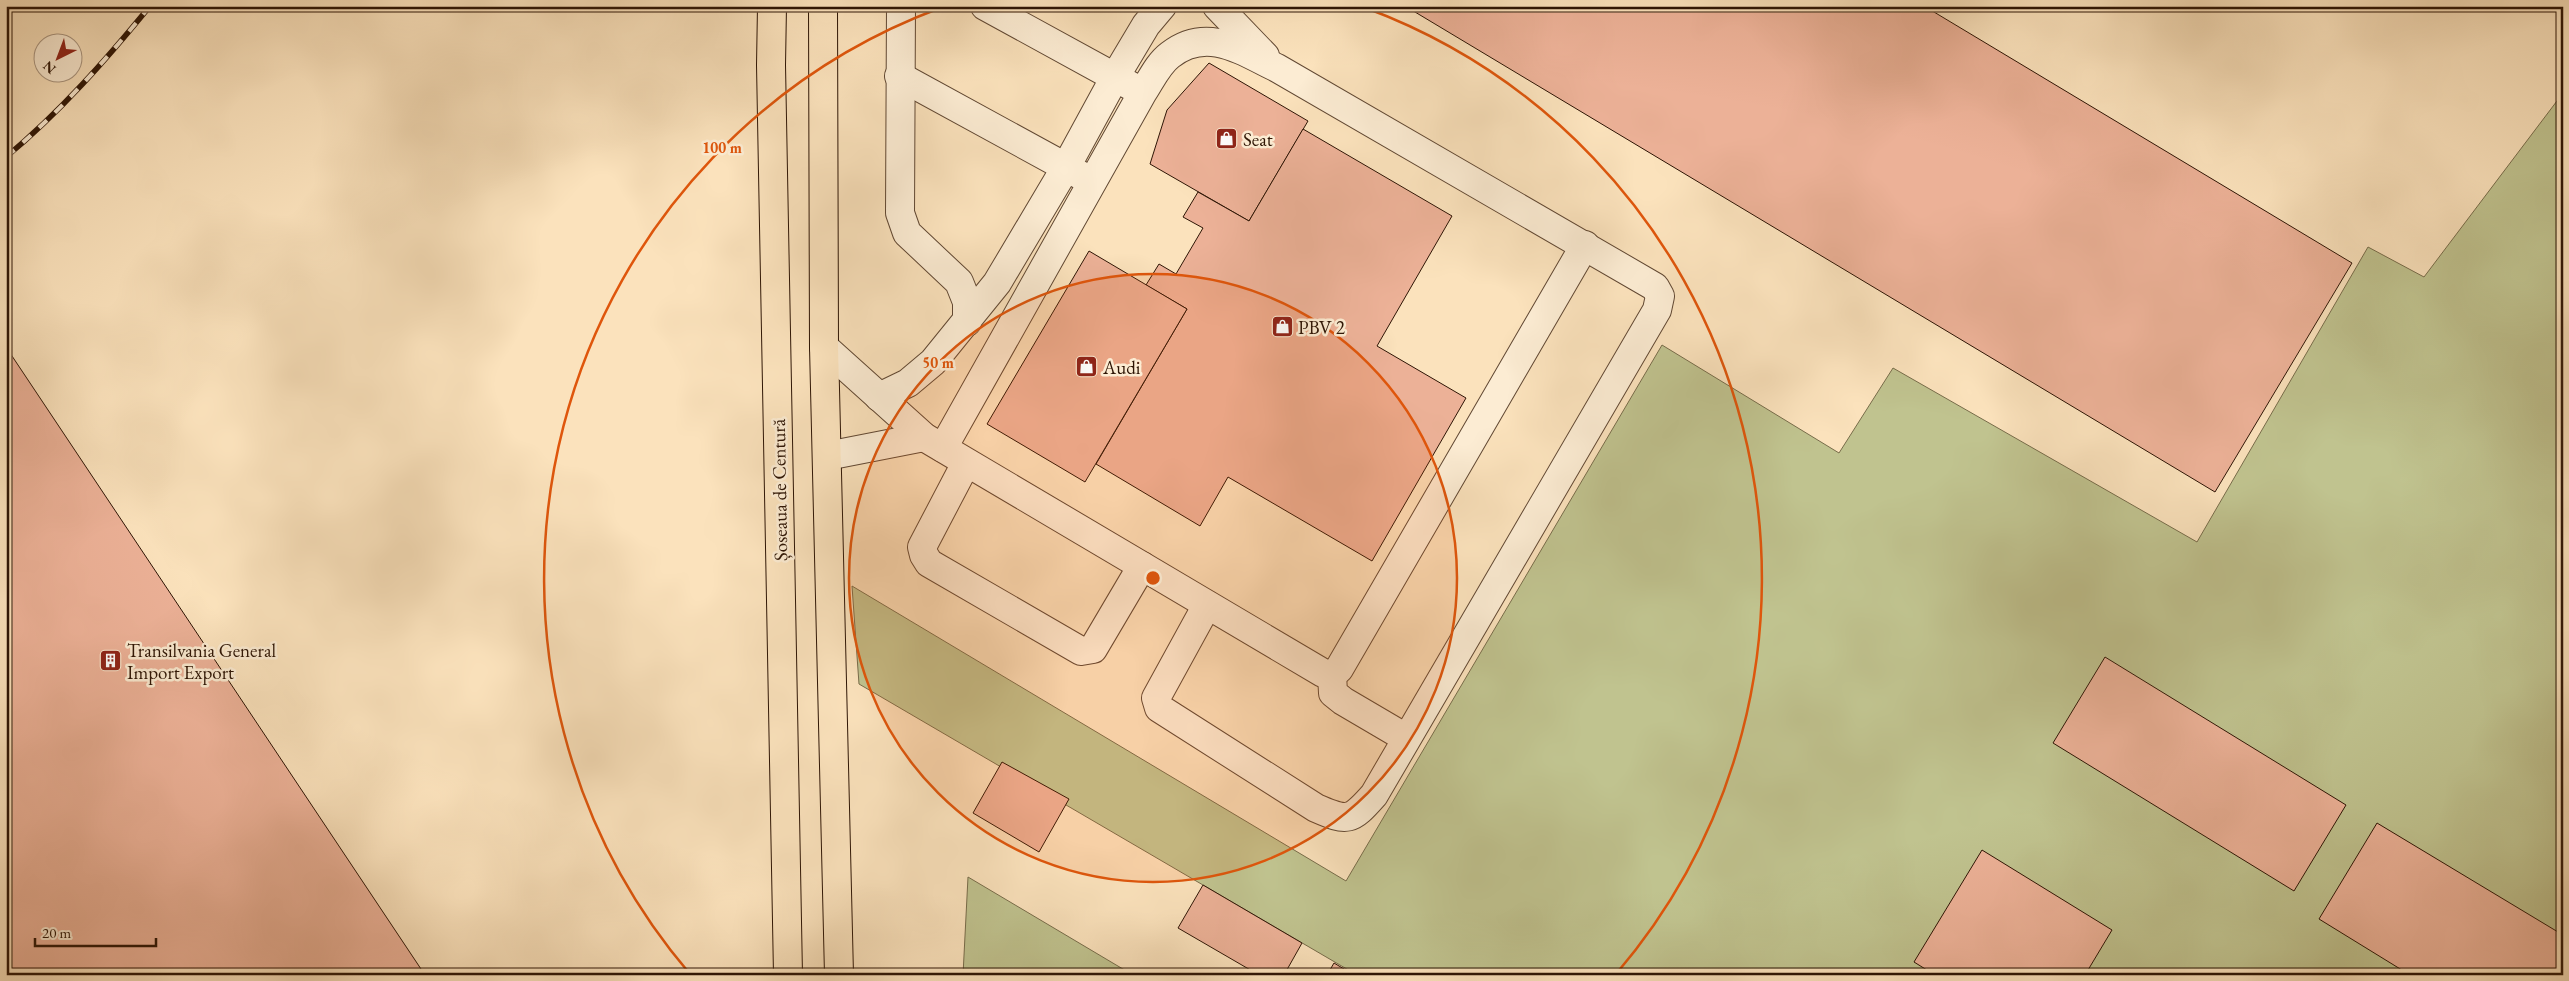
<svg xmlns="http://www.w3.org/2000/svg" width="2569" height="981" font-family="'EB Garamond',serif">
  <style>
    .green { fill: #c0c38f; stroke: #776c4a }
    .building { fill: #ecb197; stroke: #2e1505 }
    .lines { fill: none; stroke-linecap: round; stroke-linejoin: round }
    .minor-casing { stroke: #614833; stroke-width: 30 }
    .major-casing { stroke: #2e1505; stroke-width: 30 }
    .minor { stroke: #fcecd3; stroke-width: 28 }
    .major { stroke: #fbe2bc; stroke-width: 28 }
    .rail-casing { stroke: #2e1505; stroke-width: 5.5 }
    .rail { stroke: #fcecd3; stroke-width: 4; stroke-dasharray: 11; stroke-linecap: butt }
    .ring { fill: none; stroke: #df560c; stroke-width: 2.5 }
    .labels { text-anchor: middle; stroke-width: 5; stroke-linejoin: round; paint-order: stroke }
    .poi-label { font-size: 19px; fill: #2e1505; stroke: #fcecd3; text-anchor: start }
    .street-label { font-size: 19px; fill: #2e1505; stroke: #fcecd3 }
    .centre { fill: #df560c; stroke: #fcecd3; stroke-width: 2.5 }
    .ring-label { font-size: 15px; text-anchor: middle; font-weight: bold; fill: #df560c; stroke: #fcecd3; stroke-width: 5; stroke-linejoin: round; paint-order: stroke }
  </style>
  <rect width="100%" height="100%" fill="#fbe2bc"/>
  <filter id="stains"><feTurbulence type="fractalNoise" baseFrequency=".004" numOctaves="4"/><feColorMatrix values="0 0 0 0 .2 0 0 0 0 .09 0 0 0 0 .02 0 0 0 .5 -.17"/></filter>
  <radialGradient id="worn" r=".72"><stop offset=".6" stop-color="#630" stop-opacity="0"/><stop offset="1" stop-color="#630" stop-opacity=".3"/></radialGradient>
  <g class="green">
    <path d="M2563,93V975H1357L859,684L852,586L1346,881L1662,345L1839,453L1893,368L2197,542L2368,247L2424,277Z"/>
    <path d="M968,877L1133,975H963Z"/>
  </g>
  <g class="building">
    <path d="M1405,6H1924L2352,263L2215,492Z"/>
    <path d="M1209,63L1308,121L1249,221L1150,164L1167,110Z"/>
    <path d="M1303,129L1452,216L1377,346L1466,398L1372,561L1228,477L1200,526L1096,464L1187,309L1146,285L1159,264L1176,274L1203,228L1183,217L1198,192L1249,221Z"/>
    <path d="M1089,251L1187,309L1085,482L987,424Z"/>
    <path d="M6,347L425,975H6Z"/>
    <path d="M2105,657L2346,805L2294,891L2053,743Z"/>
    <path d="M1002,762L1069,799L1039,852L973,813Z"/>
    <path d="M2377,823L2563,935V975H2410L2319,919Z"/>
    <path d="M1982,850L2112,930L2085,975H1935L1914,962Z"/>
    <path d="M1203,885L1302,943L1284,975H1259L1178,928Z"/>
    <path d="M1334,963L1354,975H1327Z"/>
  </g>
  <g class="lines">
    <defs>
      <g id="minor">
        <path d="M901,6L900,213L907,233L959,282L967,302V322"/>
        <path d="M985,6L1131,86"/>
        <path d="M1217,6L1265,56"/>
        <path d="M899,76L1082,176"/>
        <path d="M824,347L924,437L1323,673L1332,674L1339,669L1585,245"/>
        <path d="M879,397L908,383L933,362L997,283L1066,167L1115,77L1146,25L1162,6"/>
        <path d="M943,448L1143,92C1151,80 1158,64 1170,55C1207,26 1242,51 1277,68L1655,287L1660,296L1657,310L1374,795C1351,821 1348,822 1316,808L1159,708L1156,698L1207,605"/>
        <path d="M827,456L924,437"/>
        <path d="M966,463L922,547L924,555L929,563L1081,651L1093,649L1142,566"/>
        <path d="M1332,674L1333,693L1343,701L1406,738"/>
      </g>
      <g id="major">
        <path d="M772,6L771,65L788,975"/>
        <path d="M823,6L824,347L839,975"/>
      </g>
    </defs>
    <use href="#minor" class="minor-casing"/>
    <use href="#major" class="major-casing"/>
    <use href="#minor" class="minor"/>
    <use href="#major" class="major"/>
    <defs>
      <path id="rail" d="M6,157C60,112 106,60 150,6"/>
    </defs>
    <use href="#rail" class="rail-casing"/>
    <use href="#rail" class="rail"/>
  </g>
  <circle cx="1153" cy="578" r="304" fill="#df560c" fill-opacity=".12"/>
  <g class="ring">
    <circle cx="1153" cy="578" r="304"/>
    <path d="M690 974A609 609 0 0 1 940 8M1366 8A609 609 0 0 1 1616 974"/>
  </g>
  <defs>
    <symbol id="shop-square" viewBox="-11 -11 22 22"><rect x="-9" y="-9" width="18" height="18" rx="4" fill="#8f2418" stroke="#fcecd3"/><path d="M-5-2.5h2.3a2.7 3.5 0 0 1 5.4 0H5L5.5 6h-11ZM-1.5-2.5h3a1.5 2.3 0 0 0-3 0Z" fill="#fff"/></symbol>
    <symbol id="building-square" viewBox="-11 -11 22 22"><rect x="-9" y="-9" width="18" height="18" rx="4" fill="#8f2418" stroke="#fcecd3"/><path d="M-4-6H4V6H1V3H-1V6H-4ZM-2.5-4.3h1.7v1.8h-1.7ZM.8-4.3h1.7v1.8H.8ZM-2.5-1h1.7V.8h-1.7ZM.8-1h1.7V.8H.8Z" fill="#fff"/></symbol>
  </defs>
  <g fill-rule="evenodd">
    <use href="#shop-square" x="1214" y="126" width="25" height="25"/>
    <use href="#shop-square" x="1270" y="314" width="25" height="25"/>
    <use href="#shop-square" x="1074" y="354" width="25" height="25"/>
    <use href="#building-square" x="98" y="648" width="25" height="25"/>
  </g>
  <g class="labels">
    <g class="poi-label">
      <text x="1243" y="146">Seat</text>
      <text x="1298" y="334">PBV 2</text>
      <text x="1103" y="374">Audi</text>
      <text x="127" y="657">Transilvania General<tspan x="127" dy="22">Import Export</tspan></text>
    </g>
    <g class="street-label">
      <text transform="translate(779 490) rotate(-91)" y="7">Șoseaua de Centură</text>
    </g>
  </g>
  <circle cx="1153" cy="578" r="8" class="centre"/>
  <g class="ring-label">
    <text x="722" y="153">100 m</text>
    <text x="938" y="368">50 m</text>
  </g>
  <rect width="2569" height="981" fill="none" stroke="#fbe2bc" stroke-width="25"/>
  <rect x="8" y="8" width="2554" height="966" fill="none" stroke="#2e1505" stroke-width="2.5"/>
  <rect x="12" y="12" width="2544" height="956" fill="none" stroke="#2e1505"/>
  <g transform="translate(58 58) rotate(222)"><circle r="24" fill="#fcecd3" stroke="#aa9681"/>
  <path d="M0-4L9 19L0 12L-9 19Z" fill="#8f2418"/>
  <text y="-8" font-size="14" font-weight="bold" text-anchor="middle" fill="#2e1505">N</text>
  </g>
  <path d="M35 938v8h121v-8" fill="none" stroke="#2e1505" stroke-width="2.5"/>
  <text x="42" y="938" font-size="15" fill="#2e1505" stroke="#fcecd3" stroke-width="4" paint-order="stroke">20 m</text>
  <rect width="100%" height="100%" filter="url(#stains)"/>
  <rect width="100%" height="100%" fill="url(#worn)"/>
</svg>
